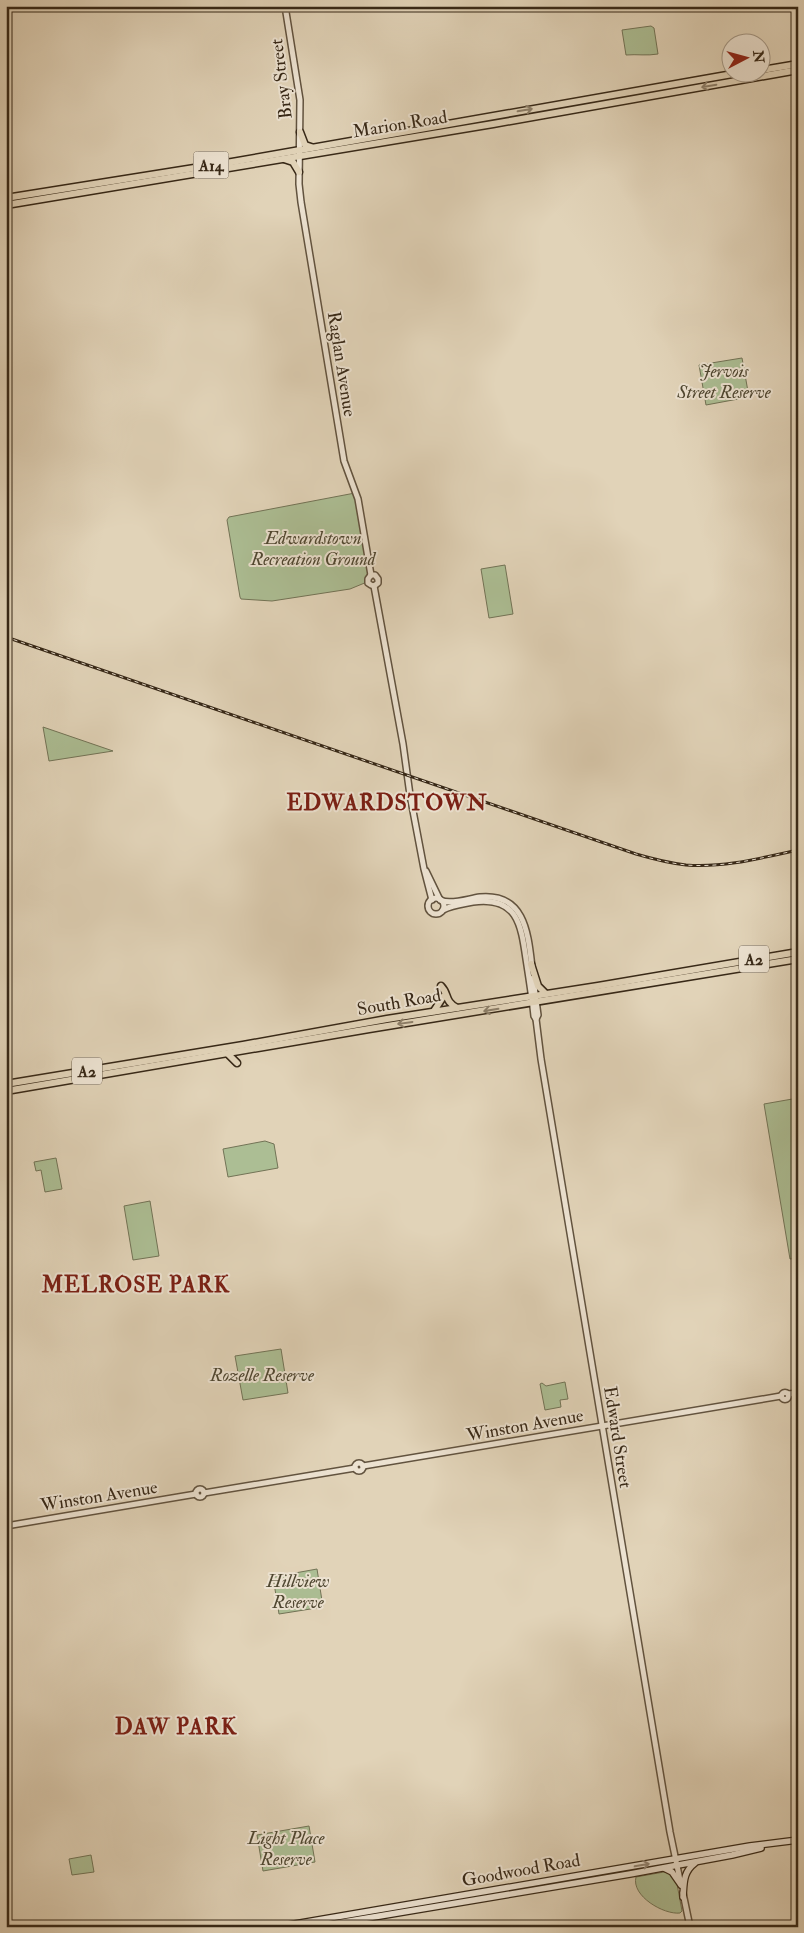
<svg xmlns="http://www.w3.org/2000/svg" width="804" height="1933" font-family="'IM FELL Double Pica',serif">
  <style>
    .green { fill: #acbe94; stroke: #727356 }
    .lines { fill: none; stroke-linecap: round; stroke-linejoin: round }
    .tertiary-casing { stroke: #62533f; stroke-width: 8 }
    .secondary-casing { stroke: #372817; stroke-width: 8 }
    .primary-casing { stroke: #372817; stroke-width: 9 }
    .trunk-casing { stroke: #372817; stroke-width: 9 }
    .tertiary { stroke: #ece2d1; stroke-width: 5 }
    .secondary { stroke: #ece2d1; stroke-width: 5.5 }
    .primary { stroke: #e1d3b8; stroke-width: 6 }
    .trunk { stroke: #e1d3b8; stroke-width: 6 }
    .rail-casing { stroke: #372817; stroke-width: 3 }
    .rail { stroke: #ece2d1; stroke-width: 1; stroke-dasharray: 4; stroke-linecap: butt }
    .oneway { stroke: #8c7e68 }
    .oneway2 { stroke: #928574 }
    .labels { text-anchor: middle; stroke-width: 4; stroke-linejoin: round; paint-order: stroke }
    .shield { fill: #ece2d1; stroke: #6d604f; stroke-width: 1 }
    .shield-label { font-size: 16px; font-weight: bold; fill: #372817 }
    .street-label { font-size: 18px; fill: #372817; stroke: #ece2d1 }
    .park-label { font-size: 18px; font-style: italic; fill: #4e4630; stroke: #ece2d1 }
    .district-label { font-size: 22px; font-weight: bold; letter-spacing: 1px; fill: #7a1f14; stroke: #ece2d1 }
  </style>
  <rect width="100%" height="100%" fill="#e1d3b8"/>
  <filter id="stains"><feTurbulence type="fractalNoise" baseFrequency=".004" numOctaves="4"/><feColorMatrix values="0 0 0 0 .2 0 0 0 0 .09 0 0 0 0 .02 0 0 0 .5 -.17"/></filter>
  <radialGradient id="worn" r=".72"><stop offset=".6" stop-color="#630" stop-opacity="0"/><stop offset="1" stop-color="#630" stop-opacity=".3"/></radialGradient>
  <g class="green">
    <path d="M651,26L654,28L658,54C647,56 637,54 626,55L622,30Z"/>
    <path d="M742,358L749,397L706,405L699,365Z"/>
    <path d="M355,493L370,574L367,582L350,589L272,601L241,599L240,597L227,520L229,517Z"/>
    <path d="M505,565L513,614L489,618L481,569Z"/>
    <path d="M43,727L113,751L49,761Z"/>
    <path d="M798,1098V1258L790,1259L764,1104Z"/>
    <path d="M265,1141L274,1144L278,1168L228,1177L223,1149Z"/>
    <path d="M56,1158L62,1189L45,1192L41,1170L36,1171L34,1162Z"/>
    <path d="M150,1201L159,1256L133,1260L124,1206Z"/>
    <path d="M281,1349L288,1393L243,1400L235,1356Z"/>
    <path d="M565,1382L568,1399L560,1400L561,1407L545,1410L540,1384L542,1383L546,1386Z"/>
    <path d="M317,1569L323,1607L279,1614L273,1577Z"/>
    <path d="M309,1826L315,1862L263,1871L257,1835Z"/>
    <path d="M91,1855L94,1872L72,1875L69,1859Z"/>
    <path d="M664,1872L670,1874L677,1884L682,1911L680,1913C664,1915 631,1896 636,1877Z"/>
  </g>
  <g class="lines">
    <defs>
      <g id="tertiary">
        <path d="M285,6L300,100L299,184L301,202L344,461L358,499L371,575"/>
        <path d="M371,575H375L378,579V583L374,586"/>
        <path d="M371,575L368,579V583L371,585L374,586"/>
        <path d="M374,586L403,744L410,795L424,869L432,900"/>
        <path d="M426,871L440,900"/>
        <circle cx="436" cy="906" r="8"/>
        <path d="M442,901C454,904 467,899 480,897C525,893 528,933 532,967"/>
        <path d="M443,910C452,905 463,904 473,902C517,896 521,924 526,959C529,978 532,997 534,1016L536,1019L541,1059L670,1832L681,1885"/>
        <path d="M533,978L538,1015L536,1019"/>
        <circle cx="785" cy="1396" r="3.5"/>
        <path d="M788,1394L798,1393"/>
        <circle cx="359" cy="1467" r="4"/>
        <path d="M363,1466L781,1396"/>
        <circle cx="200" cy="1493" r="4"/>
        <path d="M204,1493L355,1468"/>
        <path d="M6,1526L196,1494"/>
        <path d="M683,1893L690,1927"/>
      </g>
      <g id="secondary">
        <path d="M664,1868L672,1872L681,1885"/>
        <path d="M683,1897C684,1883 683,1872 695,1863"/>
        <path d="M277,1927L750,1846L798,1840"/>
        <path d="M314,1927L630,1874L732,1855L761,1848"/>
      </g>
      <g id="primary">
        <path d="M762,70L798,64"/>
        <path d="M300,132L305,145L311,147"/>
        <path d="M284,159L293,162L299,172"/>
        <path d="M6,198L232,162L744,72"/>
        <path d="M6,205L493,124L798,70"/>
      </g>
      <g id="trunk">
        <path d="M531,964L538,986L546,994"/>
        <path d="M441,986C449,994 444,1001 457,1008"/>
        <path d="M434,1011L443,997"/>
        <path d="M228,1054L237,1063"/>
        <path d="M6,1084L243,1045L387,1019L598,986L798,952"/>
        <path d="M6,1091L369,1029L798,959"/>
      </g>
    </defs>
    <use href="#tertiary" class="tertiary-casing"/>
    <use href="#secondary" class="secondary-casing"/>
    <use href="#primary" class="primary-casing"/>
    <use href="#trunk" class="trunk-casing"/>
    <use href="#tertiary" class="tertiary"/>
    <use href="#secondary" class="secondary"/>
    <use href="#primary" class="primary"/>
    <use href="#trunk" class="trunk"/>
    <defs>
      <path id="rail" d="M6,637L636,854C653,859 669,863 686,865C724,868 761,858 798,850"/>
    </defs>
    <use href="#rail" class="rail-casing"/>
    <use href="#rail" class="rail"/>
  </g>
  <defs><path id="oneway-shaft" d="M-6 0H5M1.5-3L5.5 0L1.5 3" fill="none" stroke-width="1.6" stroke-linecap="round" stroke-linejoin="round" transform="scale(1.25)"/></defs>
  <g class="oneway">
    <use href="#oneway-shaft" transform="translate(709 86) rotate(170)"/>
    <use href="#oneway-shaft" transform="translate(525 110) rotate(-10)"/>
    <use href="#oneway-shaft" transform="translate(491 1010) rotate(171)"/>
    <use href="#oneway-shaft" transform="translate(405 1023) rotate(172)"/>
  </g>
  <use class="oneway2" href="#oneway-shaft" transform="translate(642 1865) rotate(-10)"/>
  <g class="labels">
    <g class="shield">
      <rect x="193.5" y="151.5" width="35" height="27" rx="4"/>
      <rect x="739" y="945.5" width="30" height="27" rx="4"/>
      <rect x="72" y="1057.5" width="30" height="27" rx="4"/>
    </g>
    <g class="shield-label">
      <text x="211" y="171">A14</text>
      <text x="754" y="965">A2</text>
      <text x="87" y="1077">A2</text>
    </g>
    <g class="street-label">
      <text transform="translate(281 79) rotate(-97)" y="6">Bray Street</text>
      <text transform="translate(400 124) rotate(-9)" y="6">Marion Road</text>
      <text transform="translate(342 364) rotate(81)" y="6">Raglan Avenue</text>
      <text transform="translate(399 1002) rotate(-10)" y="6">South Road</text>
      <text transform="translate(525 1425) rotate(-10)" y="6">Winston Avenue</text>
      <text transform="translate(618 1437) rotate(81)" y="6">Edward Street</text>
      <text transform="translate(99 1496) rotate(-9)" y="6">Winston Avenue</text>
      <text transform="translate(521 1870) rotate(-10)" y="6">Goodwood Road</text>
    </g>
    <g class="park-label">
      <text x="724" y="377">Jervois<tspan x="724" dy="21">Street Reserve</tspan></text>
      <text x="313" y="544">Edwardstown<tspan x="313" dy="21">Recreation Ground</tspan></text>
      <text x="262" y="1381">Rozelle Reserve</text>
      <text x="298" y="1587">Hillview<tspan x="298" dy="21">Reserve</tspan></text>
      <text x="286" y="1844">Light Place<tspan x="286" dy="21">Reserve</tspan></text>
    </g>
    <g class="district-label">
      <text x="387" y="810">EDWARDSTOWN</text>
      <text x="136" y="1292">MELROSE PARK</text>
      <text x="176" y="1734">DAW PARK</text>
    </g>
  </g>
  <rect width="804" height="1933" fill="none" stroke="#e1d3b8" stroke-width="25"/>
  <rect x="8" y="8" width="789" height="1918" fill="none" stroke="#372817" stroke-width="2.5"/>
  <rect x="12" y="12" width="779" height="1908" fill="none" stroke="#372817"/>
  <g transform="translate(746 58) rotate(84)"><circle r="24" fill="#ece2d1" stroke="#a49887"/>
  <path d="M0-4L9 19L0 12L-9 19Z" fill="#8f2418"/>
  <text y="-8" font-size="14" font-weight="bold" text-anchor="middle" fill="#372817">N</text>
  </g>
  <rect width="100%" height="100%" filter="url(#stains)"/>
  <rect width="100%" height="100%" fill="url(#worn)"/>
</svg>
